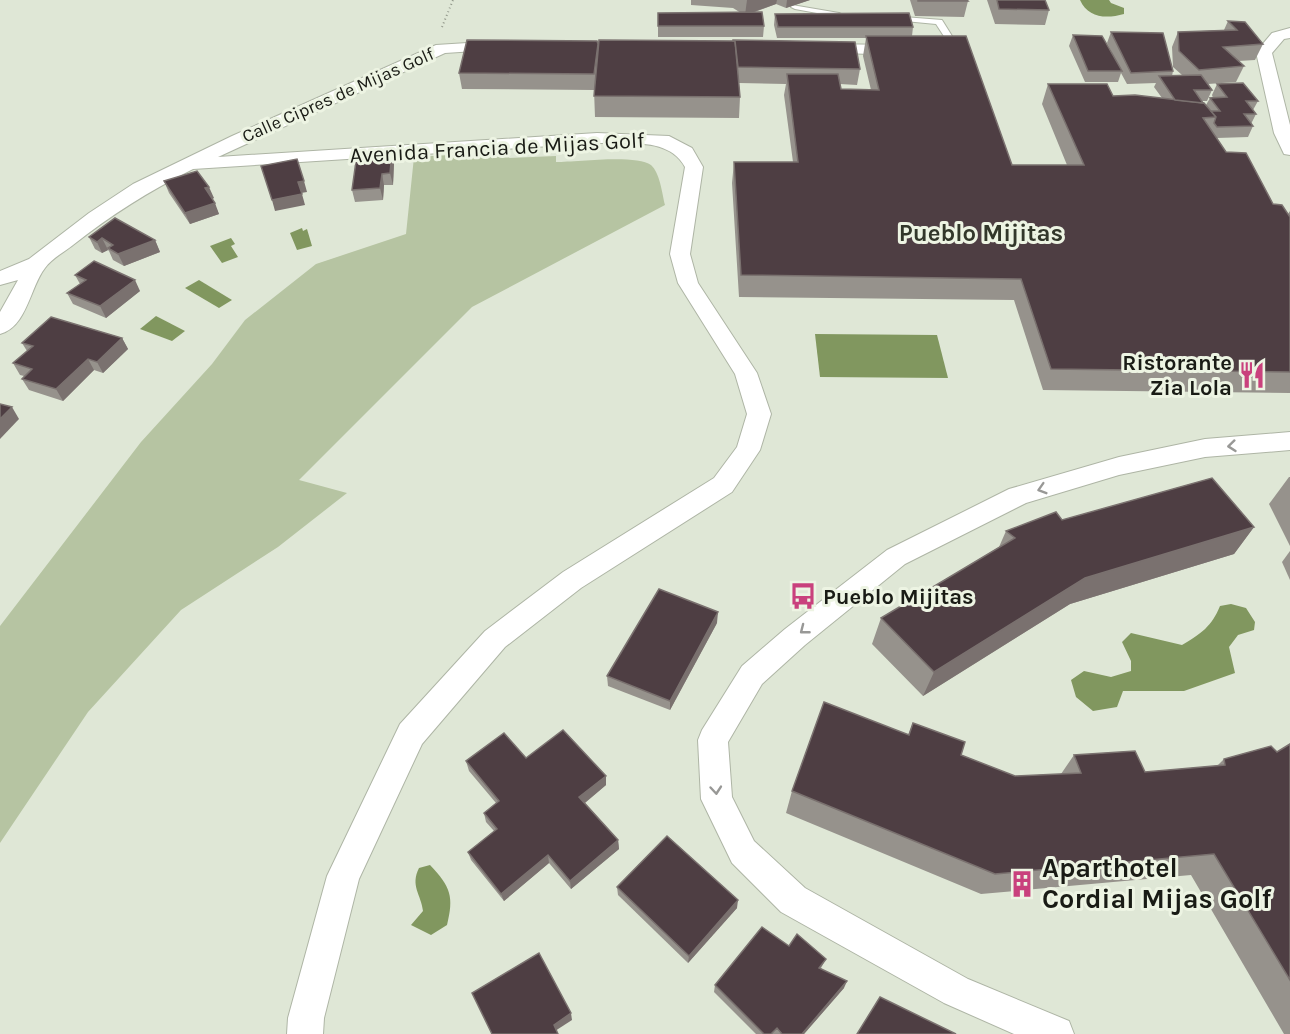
<svg xmlns="http://www.w3.org/2000/svg" width="1290" height="1034" font-family="Karla,sans-serif">
  <style>
    .green { fill: #b6c4a2 }
    .water { fill: #81975f }
    .lines { fill: none; stroke-linecap: round; stroke-linejoin: round }
    .service-casing { stroke: #aeb5a5; stroke-width: 2 }
    .minor-casing { stroke: #aeb5a5; stroke-width: 2 }
    .path { stroke: #91978a; stroke-width: 2; stroke-dasharray: 1 3; stroke-linecap: butt }
    .service { fill: #fff; fill-rule: evenodd }
    .minor { fill: #fff; fill-rule: evenodd }
    .wall { fill: #96928c }
    .shaded-wall { fill: #7a716f }
    .building { fill: #4e3e43; stroke: #7a716f; stroke-width: 1.5 }
    .oneway { stroke: #989896 }
    .labels { text-anchor: middle; stroke-width: 6; stroke-linejoin: round; paint-order: stroke }
    .far-street-label { font-size: 18px; fill: #191b15; stroke: #edf4e3 }
    .street-label { font-size: 22px; fill: #191b15; stroke: #edf4e3 }
    .poi-label { font-size: 22px; font-weight: bold; fill: #191b15; stroke: #edf4e3; text-anchor: end }
    .far-district-label { font-size: 24px; font-weight: bold; fill: #32372a; stroke: #edf4e3 }
    .near-poi-label { font-size: 27px; font-weight: bold; fill: #191b15; stroke: #edf4e3; text-anchor: start }
  </style>
  <rect width="100%" height="100%" fill="#dfe7d6"/>
  <path class="green" d="M507,152L509,158L556,156V162C576,162 636,154 651,165C660,173 662,193 665,205L472,307L299,480L347,493L278,547L181,610L88,712L0,843V626L141,442L212,364L245,320L316,264L406,234L414,157Z"/>
  <g class="water">
    <path d="M1080,0H1109L1111,3L1124,8V14C1106,19 1088,18 1080,0Z"/>
    <path d="M302,228L303,231L307,229L312,246L297,250L290,233Z"/>
    <path d="M231,238L235,244L231,246L238,257L222,263L210,246Z"/>
    <path d="M199,280L232,300L219,308L185,288Z"/>
    <path d="M156,316L185,331L172,341L140,329Z"/>
    <path d="M815,334L937,335L948,378L820,377Z"/>
    <path d="M1231,604L1246,608L1255,622L1254,630L1238,635L1229,647L1235,673L1184,691H1123L1117,707L1093,711L1076,697L1071,680L1084,671L1111,677L1131,671V661L1122,642L1131,633L1182,645C1201,634 1212,626 1220,606Z"/>
    <path d="M430,865C451,887 454,897 447,925L431,935L411,925L423,911C421,894 410,886 419,868Z"/>
  </g>
  <g class="lines">
    <defs>
      <g id="service">
        <path d="M792,5L839,13L843,15L839,17L795,9L791,7Z"/>
        <path d="M891,16L942,20L957,44L950,52H944L943,50L949,44L936,24L894,20L890,18Z"/>
      </g>
      <g id="minor">
        <path d="M1290,28V38L1284,39L1272,53L1290,125V155L1284,154L1274,133L1256,52L1272,33Z"/>
        <path d="M499,41L505,43L507,46L505,49L445,53L218,157L597,133L669,136L692,148L703,167L690,254L698,283L757,373L771,414L760,450L732,492L581,588L505,647L422,744L359,879L324,1018L323,1034H287L288,1018L327,876L400,724L485,631L563,572L714,478L737,447L747,414L735,374L678,283L670,254L685,167C669,137 627,144 597,143L193,169C149,191 111,215 73,245C64,252 51,259 45,268C30,287 27,327 0,334V312L18,280L0,285V271L29,259L89,213L133,184L232,136L436,45Z"/>
        <path d="M821,44L898,45L906,50L898,55L815,52L813,49L815,46Z"/>
        <path d="M1290,432V450L1205,457L1119,475L1026,503L905,564L805,645L762,684L728,742L732,797L754,841L805,888L968,979L1069,1021L1074,1034H1014L944,1003L781,912L732,863L701,799L698,740L702,730L742,666L785,629L887,550L1009,489L1119,457L1205,439Z"/>
      </g>
    </defs>
    <use href="#service" class="service-casing"/>
    <use href="#minor" class="minor-casing"/>
    <path class="path" d="M442,27L453,0"/>
    <use href="#service" class="service"/>
    <use href="#minor" class="minor"/>
  </g>
  <g class="wall">
    <path d="M691,0H810L786,8L776,4L752,13L764,26L763,37H658V13H741L733,8L691,5Z"/>
    <path d="M910,0H967L968,1L964,17L915,16Z"/>
    <path d="M987,0H1045L1049,10L1045,25L995,24Z"/>
    <path d="M775,14L913,27L912,36L1012,165H1067L1042,104L1048,84L1113,96L1162,98L1154,87L1156,83L1127,84L1121,73L1118,82H1085L1069,46L1073,35L1114,57L1107,43L1111,32L1173,71L1172,76L1182,75L1173,67L1172,47L1178,32L1224,30L1228,21L1263,44L1255,60L1238,61L1244,66L1236,82L1208,84L1212,90L1207,101H1202L1206,105L1210,98H1213L1212,95L1217,84L1258,101L1253,110L1256,114L1251,124L1253,126L1248,137L1217,138L1226,152L1273,204L1288,214L1290,211V393L1043,390L1014,300L739,297L732,183L734,162H793L784,95L786,84L739,83L740,97L739,118L595,117L594,90L462,89L459,73L598,44L860,69L857,85L840,84L841,89L871,90L863,56L866,38H777L774,25Z"/>
    <path d="M392,152L394,163L393,185H384L383,200L355,202L352,190Z"/>
    <path d="M164,181L214,198L212,199L219,214L190,224L169,193Z"/>
    <path d="M89,237L155,240L160,252L124,266L113,260L109,251L108,250L102,253L95,249Z"/>
    <path d="M75,275L140,291L106,318L73,304L67,293L80,284Z"/>
    <path d="M122,338L128,349L103,373L94,370L63,401L29,390L22,379L24,376L20,375L13,363L27,351L22,343Z"/>
    <path d="M1289,477H1290V546L1269,504Z"/>
    <path d="M1062,520L1254,527L1234,554L1070,604L923,696L872,644L881,618L999,547L1006,531Z"/>
    <path d="M1290,551V580L1282,562Z"/>
    <path d="M717,623L670,710L608,686L607,676Z"/>
    <path d="M913,723L961,755L1015,776L1061,774L1074,755L1145,772L1217,766L1224,759L1277,752L1290,744V1034H1284L1191,875L981,894L786,813L792,791L908,735Z"/>
    <path d="M526,758L606,785L585,803L618,840L619,849L571,889L549,863L504,901L471,860L468,852L494,831L486,822L484,813L496,803L469,771L466,761Z"/>
    <path d="M617,887L737,908L688,963L618,895Z"/>
    <path d="M789,946L826,959L821,968L844,988L804,1034H756L714,992L715,985Z"/>
  </g>
  <g class="shaded-wall">
    <path d="M747,0H777L776,4L745,15Z"/>
    <path d="M787,0H810L786,8Z"/>
    <path d="M392,152L394,163L393,185L390,173Z"/>
    <path d="M382,174L384,185L383,200L380,188Z"/>
    <path d="M304,181L307,192L301,193L298,182Z"/>
    <path d="M209,187L214,198L209,200L205,188Z"/>
    <path d="M302,194L305,205L275,211L272,200Z"/>
    <path d="M215,203L219,214L190,224L185,213Z"/>
    <path d="M102,238L108,250L102,253L97,242Z"/>
    <path d="M155,240L160,252L124,266L118,254Z"/>
    <path d="M135,280L140,291L106,318L100,306Z"/>
    <path d="M122,338L128,349L103,373L97,362Z"/>
    <path d="M88,359L94,370L63,401L56,389Z"/>
    <path d="M12,407L19,419L0,439V419Z"/>
    <path d="M1254,527L1234,554L1070,604L923,696L934,672L1085,578Z"/>
    <path d="M718,612L717,623L670,710V701Z"/>
    <path d="M606,776V785L581,806L579,797Z"/>
    <path d="M618,840L619,849L571,889L570,881Z"/>
    <path d="M548,855L549,863L504,901L501,894Z"/>
    <path d="M738,900L737,908L688,963L689,956Z"/>
    <path d="M847,981L844,988L804,1034H802Z"/>
    <path d="M571,1013L572,1020L555,1031L554,1025Z"/>
  </g>
  <g class="building">
    <path d="M918,0H967L968,1H918Z"/>
    <path d="M997,0H1045L1049,10L999,9Z"/>
    <path d="M762,12L764,26H658V13Z"/>
    <path d="M909,13L913,27H778L775,14Z"/>
    <path d="M1228,21L1245,22L1263,44L1223,47L1244,66L1199,70L1179,51L1178,32L1237,30Z"/>
    <path d="M1111,32L1163,33L1173,71L1131,73Z"/>
    <path d="M1073,35L1102,36L1122,71H1088Z"/>
    <path d="M866,36H966L1012,165H1084L1048,84H1107L1113,96L1135,95L1204,103L1216,117L1203,118L1226,152L1246,153L1273,204L1282,205L1290,217V372L1051,369L1021,279L741,275L734,162H798L787,74H838L841,89L879,90Z"/>
    <path d="M467,40L597,41L598,44L594,74L459,73Z"/>
    <path d="M599,40L735,41L740,97L594,96Z"/>
    <path d="M733,40L855,42L860,69L738,67L735,41H733Z"/>
    <path d="M1201,75L1212,90H1194L1203,103L1175,100L1159,76Z"/>
    <path d="M1243,83L1258,101H1246L1256,114H1244L1253,126L1217,127L1214,123L1216,117L1211,111H1220L1210,98L1227,97L1217,84Z"/>
    <path d="M392,152L390,173L382,174L380,188L352,190L357,154Z"/>
    <path d="M297,159L304,181L298,182L302,194L272,200L261,166Z"/>
    <path d="M197,171L209,187L205,188L215,203L185,213L164,181Z"/>
    <path d="M115,218L155,240L118,254L108,248L113,245L102,238L97,242L89,237Z"/>
    <path d="M94,261L135,280L100,306L67,293L86,280L75,275Z"/>
    <path d="M51,317L122,338L97,362L88,359L56,389L22,379L32,369L13,363L33,346L22,343Z"/>
    <path d="M0,404L12,407L0,419Z"/>
    <path d="M1212,478L1254,527L1085,578L934,672L881,618L1015,538L1006,531L1056,512L1062,520Z"/>
    <path d="M659,589L718,612L670,701L607,676Z"/>
    <path d="M824,702L909,735L913,723L965,742L961,755L1015,776L1081,773L1074,755L1135,751L1145,772L1225,765L1224,759L1271,746L1277,752L1290,744V980L1214,854L995,874L792,791Z"/>
    <path d="M563,730L606,776L579,797L618,840L570,881L548,855L501,894L468,852L497,829L484,813L499,801L466,761L504,733L526,758Z"/>
    <path d="M667,836L738,900L689,956L617,887Z"/>
    <path d="M762,927L789,946L797,934L826,959L819,968L847,981L802,1034H782L777,1028L771,1034H764L715,985Z"/>
    <path d="M539,953L571,1013L554,1025L558,1034H492L472,993Z"/>
    <path d="M880,997L956,1034H857Z"/>
  </g>
  <defs><path id="oneway-chevron" d="M-2-3.5L2.5 0L-2 3.5" fill="none" stroke-width="1.6" stroke-linecap="round" stroke-linejoin="round" transform="scale(1.5)"/></defs>
  <g class="oneway">
    <use href="#oneway-chevron" transform="translate(1232 446) rotate(174)"/>
    <use href="#oneway-chevron" transform="translate(1042 489) rotate(163)"/>
    <use href="#oneway-chevron" transform="translate(804 630) rotate(142)"/>
    <use href="#oneway-chevron" transform="translate(716 790) rotate(85)"/>
  </g>
  <defs>
    <symbol id="restaurant-bare" viewBox="-9 -9 18 18"><path d="M-5-6h1v4h1v-4h1v4h1v-4h1v5L-1.5 .5V6h-2V.5L-5-1ZM5-6V6H3V1.5H1.5Q1.5-4 5-6Z" fill="#c9417d" stroke="#edf4e3" stroke-width="2.5" paint-order="stroke"/></symbol>
    <symbol id="bus-bare" viewBox="-9 -9 18 18"><path d="M-5-6H5V4H4V6H2V4H-2V6H-4V4H-5ZM-3.5-4V0h7V-4ZM-3.5 1.2v1.5H-2V1.2ZM2 1.2v1.5H3.5V1.2Z" fill="#c9417d" stroke="#edf4e3" stroke-width="2.5" paint-order="stroke"/></symbol>
    <symbol id="building-bare" viewBox="-9 -9 18 18"><path d="M-4-6H4V6H1V3H-1V6H-4ZM-2.5-4.3h1.7v1.8h-1.7ZM.8-4.3h1.7v1.8H.8ZM-2.5-1h1.7V.8h-1.7ZM.8-1h1.7V.8H.8Z" fill="#c9417d" stroke="#edf4e3" stroke-width="2.5" paint-order="stroke"/></symbol>
  </defs>
  <g fill-rule="evenodd">
    <use href="#restaurant-bare" x="1233" y="356" width="38" height="38"/>
    <use href="#bus-bare" x="784" y="577" width="38" height="38"/>
    <use href="#building-bare" x="1003" y="865" width="38" height="38"/>
  </g>
  <g class="labels">
    <g class="far-street-label">
      <text transform="translate(338 95) rotate(-24)" y="6">Calle Cipres de Mijas Golf</text>
    </g>
    <g class="street-label">
      <text transform="translate(497 147) rotate(-3)" y="8">Avenida Francia de Mijas Golf</text>
    </g>
    <g class="poi-label">
      <text x="1232" y="370">Ristorante<tspan x="1232" dy="25">Zia Lola</tspan></text>
      <text x="823" y="604" text-anchor="start">Pueblo Mijitas</text>
    </g>
    <g class="far-district-label">
      <text x="981" y="241">Pueblo Mijitas</text>
    </g>
    <g class="near-poi-label">
      <text x="1042" y="877">Aparthotel<tspan x="1042" dy="31">Cordial Mijas Golf</tspan></text>
    </g>
  </g>
</svg>
